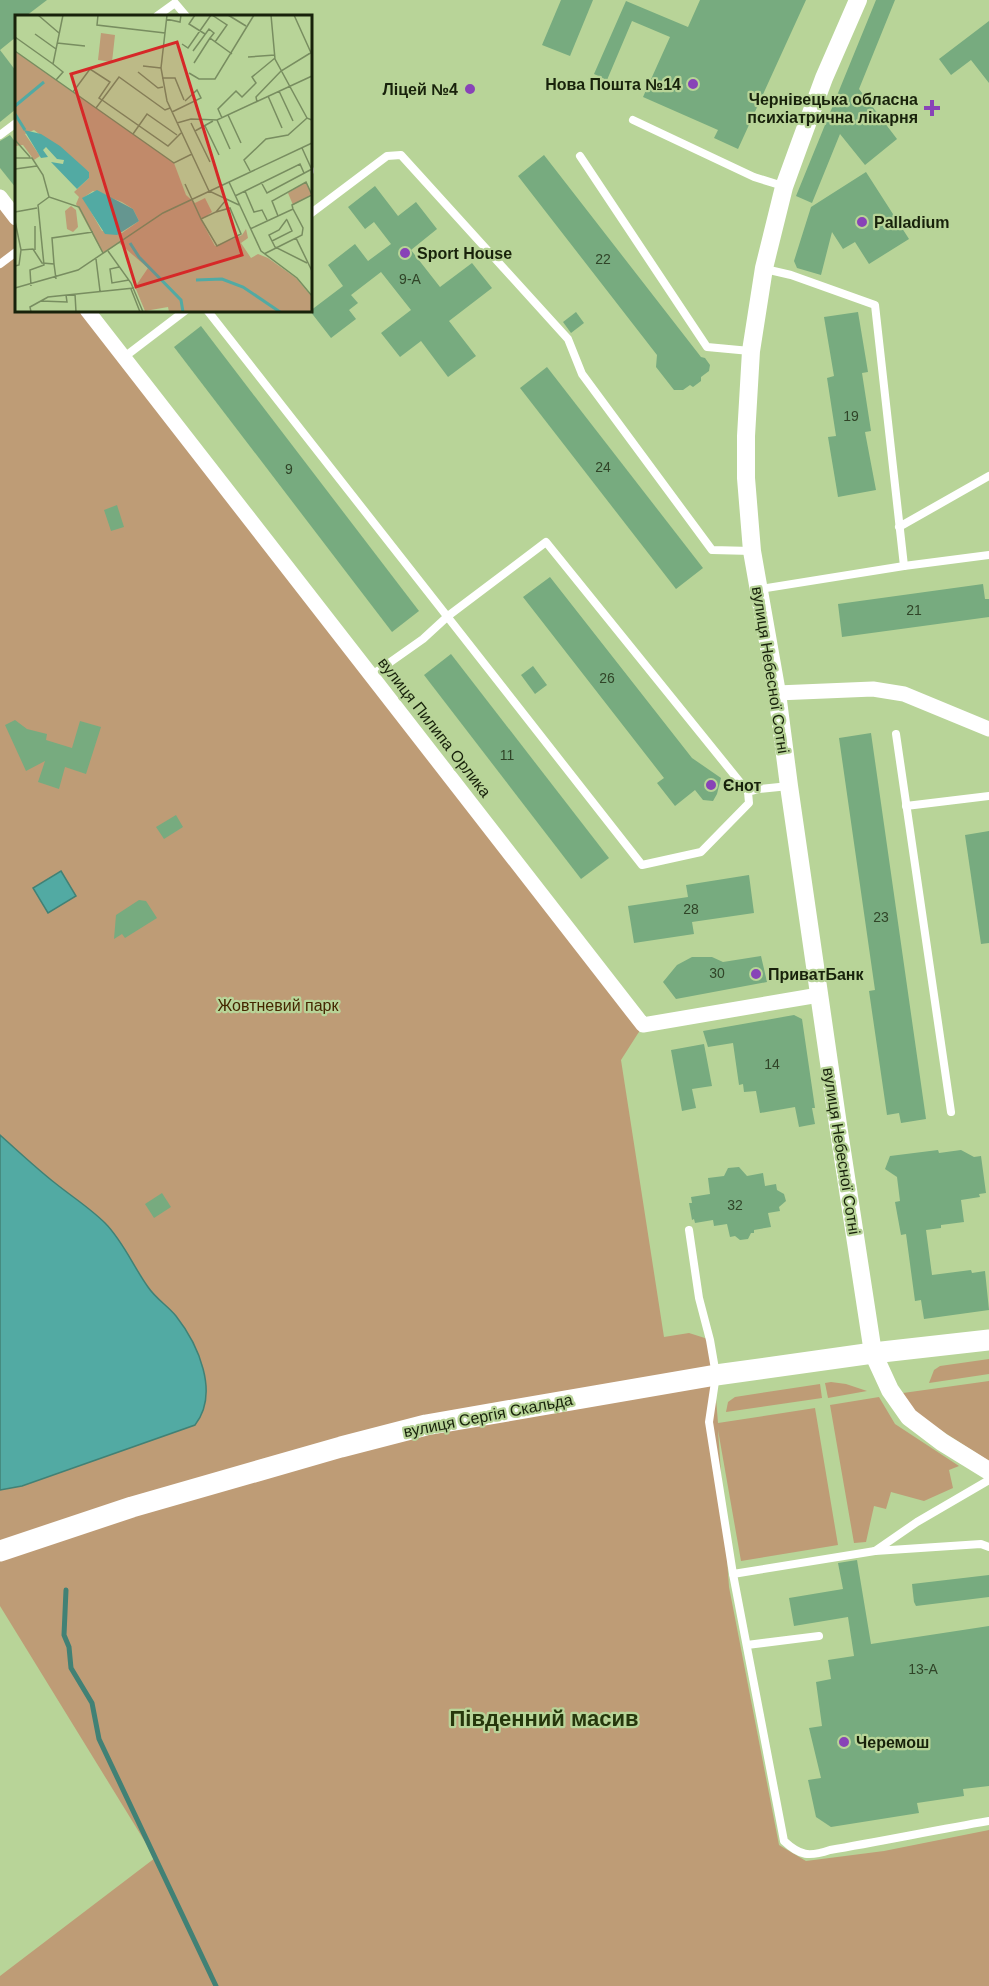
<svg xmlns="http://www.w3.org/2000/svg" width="989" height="1986" font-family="Helvetica,sans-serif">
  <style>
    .green { fill: #be9c76 }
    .water { fill: #52aaa3; stroke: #418175; stroke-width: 1.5 }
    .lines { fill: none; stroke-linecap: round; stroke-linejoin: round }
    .stream { stroke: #418175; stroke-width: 5 }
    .building { fill: #77ab7f }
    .service { stroke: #fff; stroke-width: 8 }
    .minor { stroke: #fff; stroke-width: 15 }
    .tertiary { stroke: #fff; stroke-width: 18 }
    .secondary { stroke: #fff; stroke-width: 21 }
    .poi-dot { fill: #8843b7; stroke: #b8d498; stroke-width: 2 }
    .labels { text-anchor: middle; stroke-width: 4.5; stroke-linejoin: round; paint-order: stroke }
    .number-label { font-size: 14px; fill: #304428 }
    .poi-label { font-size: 16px; font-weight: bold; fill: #18220b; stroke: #b8d498; text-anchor: start }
    .street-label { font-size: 16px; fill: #18220b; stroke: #b8d498 }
    .park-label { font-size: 16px; fill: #452700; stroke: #b8d498 }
    .district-label { font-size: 22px; font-weight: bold; fill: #26370c; stroke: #b8d498 }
    .inset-river { fill: none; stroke: #52aaa3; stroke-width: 3 }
    .inset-road { fill: none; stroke: #788d60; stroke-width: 1.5 }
    .view { fill: #d62828; fill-opacity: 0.15; stroke: #d62828; stroke-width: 3 }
    .inset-edge { fill: none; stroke: #18220b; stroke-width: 3 }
  </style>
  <rect width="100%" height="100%" fill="#b8d498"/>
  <g class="green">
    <path d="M0,191L16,212V310L93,311L644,1024L621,1060L664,1337L689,1333L708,1339L714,1374L718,1423L815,1408L838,1545L741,1561L718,1430L729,1587L779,1845L806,1861L884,1851L989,1830V1986H0V1976L155,1858L0,1606V1490L22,1486L175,1315L158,1300L148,1287L128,1255L105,1223L52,1182L0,1135Z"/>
    <path d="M989,1359V1374L929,1383L934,1370L940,1366Z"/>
    <path d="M989,1381V1461L917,1415L903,1393Z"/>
    <path d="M831,1382L846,1384L867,1391L828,1398L825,1383Z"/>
    <path d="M820,1384L822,1398L726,1412L728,1402L735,1397Z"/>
    <path d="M879,1397L895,1424L959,1466L949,1470L953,1488L924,1501L891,1492L886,1509L874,1506L866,1542L854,1543L830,1405Z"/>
  </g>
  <g class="water">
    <path d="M61,871L76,896L48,913L33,888Z"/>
    <path d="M0,1135C18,1151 36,1168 55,1183C71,1196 90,1208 105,1223C123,1241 133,1266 148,1287C156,1299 168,1306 176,1316C198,1344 220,1393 195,1425L22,1486L0,1490Z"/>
  </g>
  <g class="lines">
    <path class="stream" d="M66,1590L64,1635L69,1647L71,1668L92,1703L99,1739L216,1986"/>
  </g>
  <g class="building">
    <path d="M0,0H47L26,16H16V37L0,50Z"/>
    <path d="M561,0H593L570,56L542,45Z"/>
    <path d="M700,0H806L738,149L714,138L718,130L643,97L670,37L632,21L607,80L594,74L626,1L688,27Z"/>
    <path d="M876,0H895L859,89L897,139L865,165L840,134L812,203L796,196Z"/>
    <path d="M989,21V83L971,60L951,75L939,59Z"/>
    <path d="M0,50L16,71V109L0,122Z"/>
    <path d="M10,135L16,143V188L0,168V141Z"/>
    <path d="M544,155L701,357L705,358L710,365L709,371L701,377V381L693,387L690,385L683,390H674L656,367L657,355L518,176Z"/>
    <path d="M866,172L909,239L869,264L855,242L843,249L832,232L821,275L797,268L794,261L811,207Z"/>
    <path d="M375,186L398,216L416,202L437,229L411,250L440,287L472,263L492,288L449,321L476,356L448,377L421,341L400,357L381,333L411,310L381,272L351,295L358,303L349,310L356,319L331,338L310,311L343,286L328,265L355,244L368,261L391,244L374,222L365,229L348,207Z"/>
    <path d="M576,312L584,323L571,333L563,322Z"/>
    <path d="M858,312L868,372L862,373L871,431L865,432L876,490L838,497L828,437L836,436L827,378L834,376L824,317Z"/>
    <path d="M201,326L419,611L392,632L174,347Z"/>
    <path d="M547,367L703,568L676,589L520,388Z"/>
    <path d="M117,505L124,527L111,531L104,510Z"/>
    <path d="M550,577L692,758L721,778L717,794L713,801L703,800L695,790L675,806L657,783L664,778L523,597Z"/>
    <path d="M983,584L985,599H989V617L842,637L838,604Z"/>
    <path d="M451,654L609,858L581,879L424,675Z"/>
    <path d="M533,666L547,685L535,694L521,675Z"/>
    <path d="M15,720L27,729L47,734L46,740L72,748L80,721L101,727L86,774L65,767L59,789L38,782L45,761L26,771L5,725Z"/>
    <path d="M871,733L926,1119L901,1123L899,1113L887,1115L869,991L875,990L839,738Z"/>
    <path d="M176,815L183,827L164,839L156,827Z"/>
    <path d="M989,831V943L981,944L965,835Z"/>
    <path d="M749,875L754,913L692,922L694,934L634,943L628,906L688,897L686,885Z"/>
    <path d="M139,900L146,901L157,918L125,938L122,934L114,939L116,915Z"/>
    <path d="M761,956L767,982L676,999L663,982L677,965L692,957H712L723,962Z"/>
    <path d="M794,1015L802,1019L815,1108H812L815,1124L799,1127L795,1107L760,1113L756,1091L744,1092L743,1084L739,1085L733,1043L708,1047L703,1031Z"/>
    <path d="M704,1044L712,1086L692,1089L696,1108L682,1111L671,1050Z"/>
    <path d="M938,1150L939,1153L961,1150L974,1157L981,1156L986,1193L979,1194L980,1197L961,1200L964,1222L941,1225V1228L926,1230L932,1275L971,1270L972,1273L985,1271L989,1310L924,1319L921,1300L915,1301L906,1234L901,1235L895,1202L900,1201L897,1177L885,1169L890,1156Z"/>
    <path d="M739,1167L747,1176L763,1173L765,1186L776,1184L777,1190L784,1194L786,1201L779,1207L780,1211L768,1213L771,1227L754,1230V1233H751L748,1239L740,1240L735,1236L730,1237L727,1224L714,1226L713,1220L695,1223L694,1219L692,1220L689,1203H692L691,1197L710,1194L708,1178L724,1176L728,1168Z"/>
    <path d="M162,1193L171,1207L154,1218L145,1204Z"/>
    <path d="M857,1560L871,1644L989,1626V1786L963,1789L964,1796L917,1803L919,1813L831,1827L816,1817L808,1780L821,1778L809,1728L822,1726L816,1682L831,1679L828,1660L854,1656L848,1617L794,1626L789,1598L843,1589L838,1563Z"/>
    <path d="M989,1575V1597L916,1606L914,1602L912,1584Z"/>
  </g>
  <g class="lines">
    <g class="service">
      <path d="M157,16L175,3L186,16"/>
      <path d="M633,120L754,177L783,186"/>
      <path d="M0,135L16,123"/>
      <path d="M580,156L707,347L750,351"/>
      <path d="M310,170V171"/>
      <path d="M310,214L387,156L401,155L568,339L582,374L712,550L752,551"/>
      <path d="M0,264L16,252"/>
      <path d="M765,269L791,275L875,305L904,566"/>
      <path d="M207,310L642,865L701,852L749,803L748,792L759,789L789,786"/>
      <path d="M123,358L186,310"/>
      <path d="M899,527L989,476"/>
      <path d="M760,589L904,566L989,555"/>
      <path d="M372,675L423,639L448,616L546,542L748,792"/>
      <path d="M896,734L951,1112"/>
      <path d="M906,806L989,796"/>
      <path d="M689,1230L699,1298L710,1340L716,1375L709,1422L733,1574L875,1551L917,1522L989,1480"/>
      <path d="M875,1551L981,1544L989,1547"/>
      <path d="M733,1574L784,1841C800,1856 809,1857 830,1850C883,1841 936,1830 989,1821"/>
      <path d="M747,1645L819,1636"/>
    </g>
    <g class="minor">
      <path d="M0,197L16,218"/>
      <path d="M87,310L643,1025L819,995"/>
      <path d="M777,693L873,689L904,694L989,729"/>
    </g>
    <path class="tertiary" d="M858,0L824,78L800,143L784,187L764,268L751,351L746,436V478L752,551L777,693L789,786L838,1125L873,1353L890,1390L909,1417L942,1442L989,1471"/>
    <path class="secondary" d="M0,1551L132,1507L341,1447L426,1425L716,1375L873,1353L989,1340"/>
  </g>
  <g class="poi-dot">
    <circle cx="693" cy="84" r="6"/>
    <circle cx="470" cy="89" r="6"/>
    <path d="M929 99h6v6h6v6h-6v6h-6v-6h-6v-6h6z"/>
    <circle cx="862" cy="222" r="6"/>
    <circle cx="405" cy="253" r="6"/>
    <circle cx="711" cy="785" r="6"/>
    <circle cx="756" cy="974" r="6"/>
    <circle cx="844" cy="1742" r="6"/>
  </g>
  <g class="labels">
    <g class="number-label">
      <text x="603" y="264">22</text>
      <text x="410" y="284">9-А</text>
      <text x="851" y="421">19</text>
      <text x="603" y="472">24</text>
      <text x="289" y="474">9</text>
      <text x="914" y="615">21</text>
      <text x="607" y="683">26</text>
      <text x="507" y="760">11</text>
      <text x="691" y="914">28</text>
      <text x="881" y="922">23</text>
      <text x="717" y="978">30</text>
      <text x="772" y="1069">14</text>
      <text x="735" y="1210">32</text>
      <text x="923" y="1674">13-А</text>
    </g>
    <g class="poi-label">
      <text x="681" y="90" text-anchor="end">Нова Пошта №14</text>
      <text x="458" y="95" text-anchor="end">Ліцей №4</text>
      <text x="918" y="105" text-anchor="end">Чернівецька обласна<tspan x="918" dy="18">психіатрична лікарня</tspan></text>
      <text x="874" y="228">Palladium</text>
      <text x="417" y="259">Sport House</text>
      <text x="723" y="791">Єнот</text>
      <text x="768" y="980">ПриватБанк</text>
      <text x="856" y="1748">Черемош</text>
    </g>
    <g class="street-label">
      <text transform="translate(771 670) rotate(81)" y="6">вулиця Небесної Сотні</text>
      <text transform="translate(435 727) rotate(52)" y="6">вулиця Пилипа Орлика</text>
      <text transform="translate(842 1151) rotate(81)" y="6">вулиця Небесної Сотні</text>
      <text transform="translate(488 1415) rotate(-11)" y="6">вулиця Сергія Скальда</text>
    </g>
    <g class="park-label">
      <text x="278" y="1011">Жовтневий парк</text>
    </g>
    <g class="district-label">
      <text x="544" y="1726">Південний масив</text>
    </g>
  </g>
  <g transform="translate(15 15)">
    <rect width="297" height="297" fill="#b8d498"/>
    <path d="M86,18L100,20L97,47L83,45ZM0,36L159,148L171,180L180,188L190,183L197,197L186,205L200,231L227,220L231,214L233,223L226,228L236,243L243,239L253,243L281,263L297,282V297H154L153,292L130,296L120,272L133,253L104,228L88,239L61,189L64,182L59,177L74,163V157L19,115L10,119L25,141L19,145L8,130L0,131ZM78,176L107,187L118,194L124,206L107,218L87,216L68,183ZM291,167L297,180L278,190L273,178ZM56,191L61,195L63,212L58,217L52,214L50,196Z" fill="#be9c76" fill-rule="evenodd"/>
    <path d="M9,115L26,119L45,131L74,157V163L62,174L36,147L48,149L49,145L42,144L31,132L28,135L33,142L26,143ZM82,175L118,194L124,206L102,220L90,219L67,183Z" fill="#52aaa3"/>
    <path class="inset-river" d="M0,91L29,67M0,99L10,115M115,228L124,242L166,285L168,297M181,265L207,264L228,272L265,297"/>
    <path class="inset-road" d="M23,0L44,18M83,0L82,10L150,18M152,0L146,53L152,86L194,176L224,190M180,0L174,9L190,19M197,0L212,10L200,27M213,0L231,11M256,0L260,44L292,103M279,0L297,40M151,4L165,7L166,0M20,19L41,34M0,22L38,49M42,28L70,31M167,29L173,33L196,0M0,36L159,148L177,139M178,36L194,14L199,18L195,23L217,39M233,42L260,40M179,48L195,23M128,51L146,53M123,57L143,73L148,72M174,58L184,64H200L239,0M147,63H160L169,85M41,65L48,57L38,49L48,0M264,76L278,106M58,77L75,54L95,67L84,83L87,85M253,81L267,113M87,85L104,62L150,95L155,93M242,87L241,82L266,56L297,37M81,93L87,85L153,131L166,118M157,97L186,83L182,75L170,86M213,100L226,128M207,103L203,94L221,76L227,82L241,68L237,62L260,43M202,105L215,134M162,108L176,104L202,105L297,61M176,108L195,147M190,111L204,140M180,116L198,106M118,119L132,99L162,120M0,125L15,142M287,133L297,155M0,143H17L28,160L34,182L64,192L88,238M0,154L22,151M235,156L229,145L251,124L273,120L292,103L297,105M214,167L246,236L282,263L297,281M246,167L252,178L297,154M170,169L186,204L201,197L211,185M230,176L239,197L247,195L252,205M220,181L285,149L289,158M0,197L22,193M263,201L257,186L291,167L297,180L277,190L278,194M186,204L202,231L226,219L215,193L201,197M272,204L264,215L254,220L260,232L292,248M0,206L6,235L18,234L27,248L39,249L41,264M235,214L278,194L288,213L287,220L281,223L297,256M257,226L277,216L272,205M20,235V211M93,236L116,268L128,297M249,239L281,223M81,244L85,276M39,249L37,223L78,217M0,251L4,250L6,235M104,252L95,254L97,268L114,265M16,271L15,255L29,250L23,190L34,182M0,273L63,255L148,198L297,128M116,274L125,297M60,279L61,297M26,286L52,287L51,280M16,297L15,292L33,282L119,273"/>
    <path class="view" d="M162,27L227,240L121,272L56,59Z"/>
    <rect width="297" height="297" class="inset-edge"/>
  </g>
</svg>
